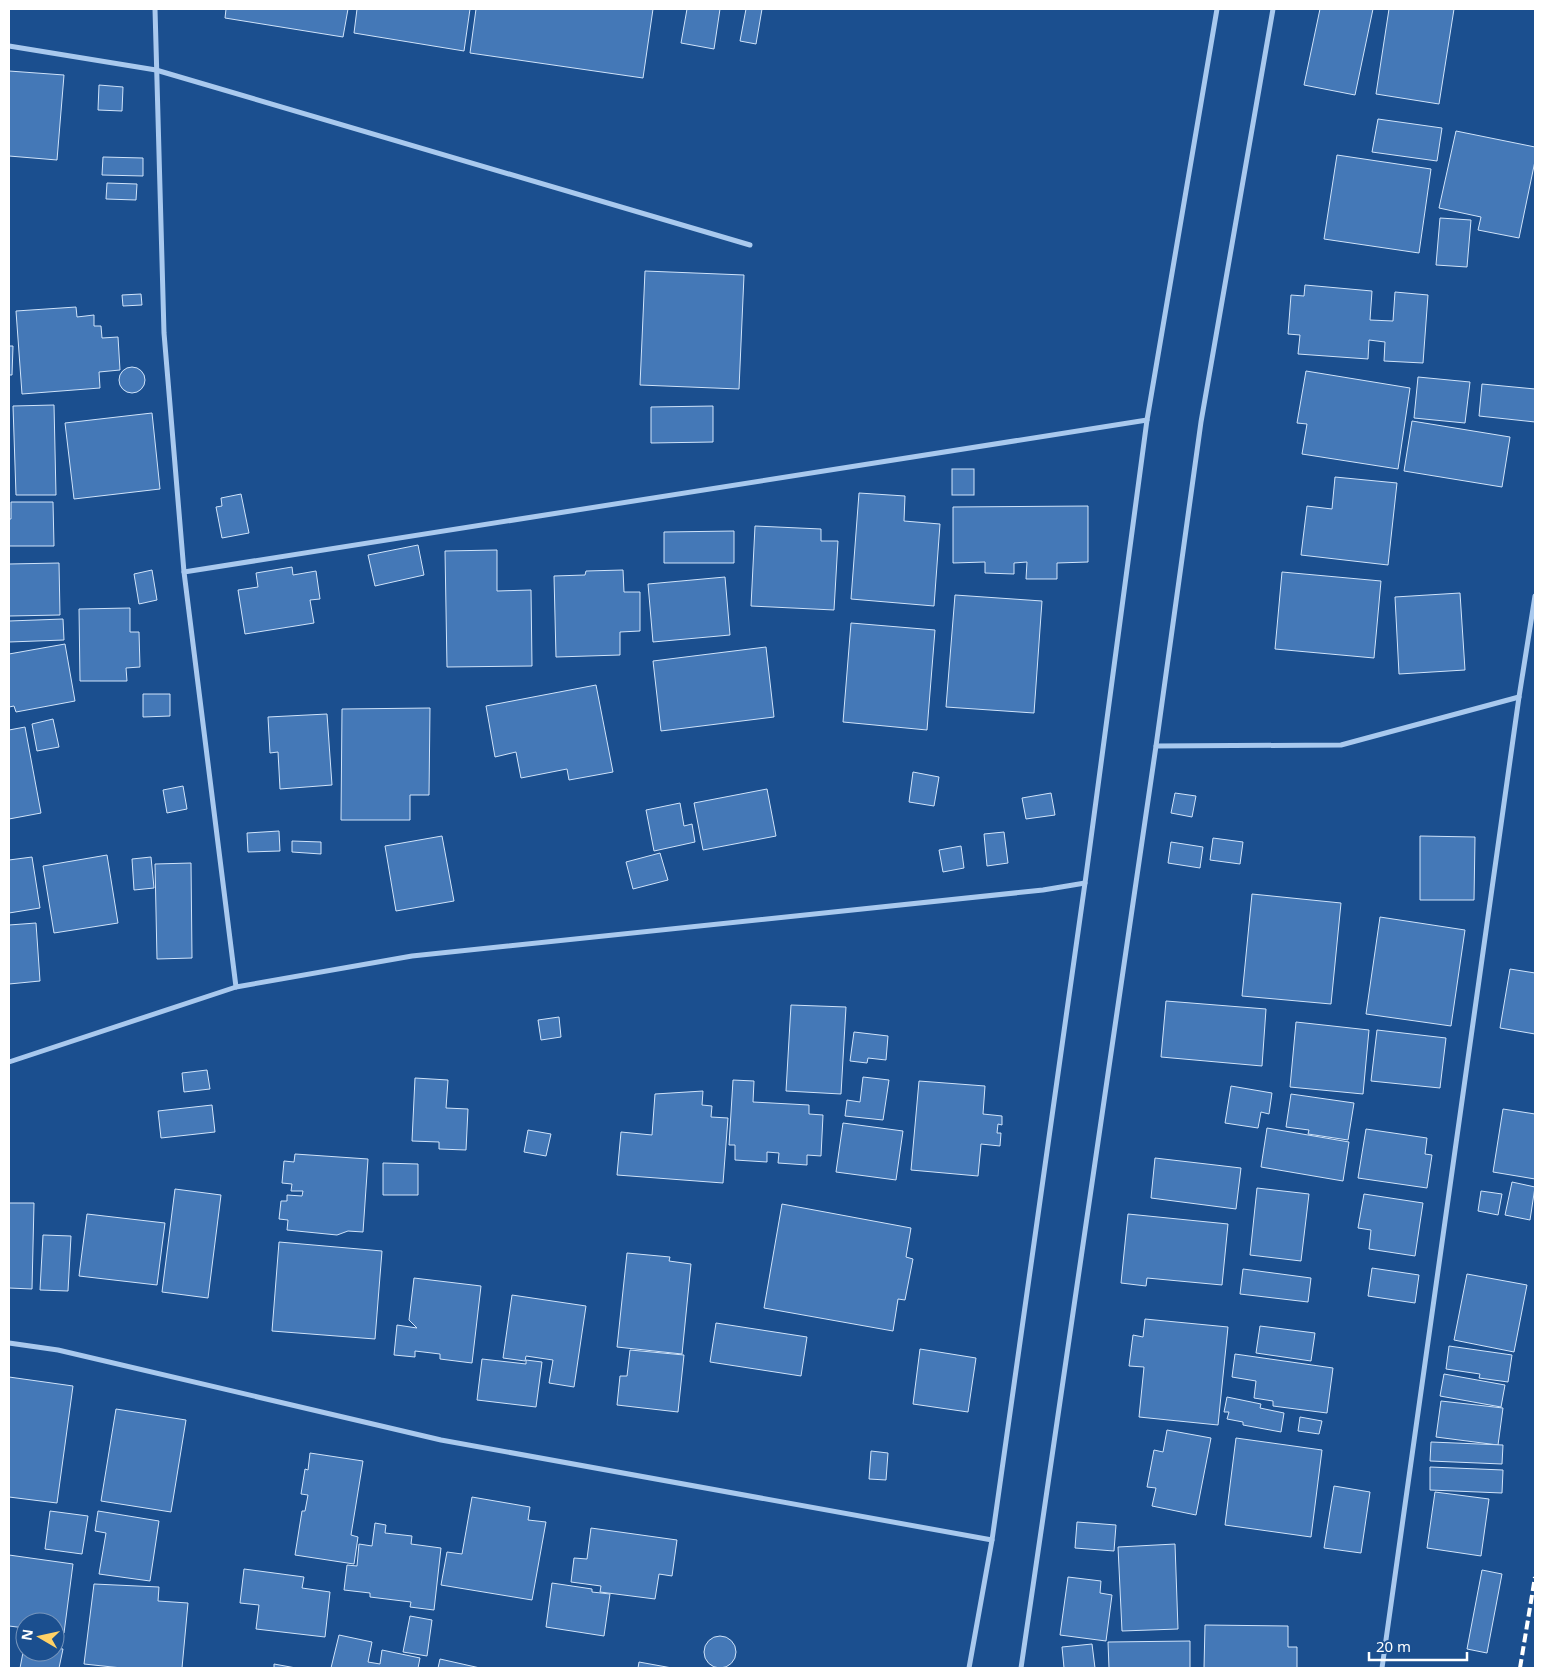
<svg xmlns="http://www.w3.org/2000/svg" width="1544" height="1677" font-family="'Noto Sans',sans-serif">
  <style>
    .building { fill: #4478b7; stroke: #cfe3fa }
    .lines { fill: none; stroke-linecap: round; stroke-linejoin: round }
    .street { stroke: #a9c9ee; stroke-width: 5 }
    .rail { stroke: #fff; stroke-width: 4; stroke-dasharray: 9 4; stroke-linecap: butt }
  </style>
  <rect width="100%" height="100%" fill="#1b4f8f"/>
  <g class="building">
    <path d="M226,9H348L343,37L225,18Z"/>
    <path d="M357,9H470L464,51L354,33Z"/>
    <path d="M476,9H653L643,78L470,53Z"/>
    <path d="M687,9H720L714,49L681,43Z"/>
    <path d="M746,9H762L756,44L740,41Z"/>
    <path d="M1320,9H1373L1355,95L1304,85Z"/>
    <path d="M1389,9H1454L1439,104L1376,94Z"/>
    <path d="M9,71L64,75L57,160L9,156Z"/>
    <path d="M99,85L123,87L122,111L98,110Z"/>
    <path d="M1378,119L1442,128L1437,161L1372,152Z"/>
    <path d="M1456,131L1535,147V161L1519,238L1478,230L1481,217L1439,208Z"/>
    <path d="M1337,155L1431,169L1419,253L1324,239Z"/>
    <path d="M103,157L143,158V176L102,175Z"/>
    <path d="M107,183L137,184L136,200L106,199Z"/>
    <path d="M1440,218L1471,220L1467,267L1436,265Z"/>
    <path d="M645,271L744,275L739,389L640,385Z"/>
    <path d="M1305,285L1372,291L1370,320L1393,321L1395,292L1428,295L1423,363L1384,361L1385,342L1369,340L1368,359L1298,354L1300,335L1288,334L1291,295L1304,296Z"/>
    <path d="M141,294L142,305L123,306L122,295Z"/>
    <path d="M76,307L77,317L94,315V326H101L102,338L118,337L120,370L99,372L100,388L22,394L16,311Z"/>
    <path d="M9,346H13L12,375H9Z"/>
    <circle cx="132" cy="380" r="13"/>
    <path d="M1306,371L1410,388L1398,469L1302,454L1307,424L1297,423Z"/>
    <path d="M1418,377L1470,382L1465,423L1414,418Z"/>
    <path d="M1482,384L1535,389V422L1479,416Z"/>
    <path d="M54,405L56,495H16L13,406Z"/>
    <path d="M713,406V442L651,443V407Z"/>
    <path d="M152,413L160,489L74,499L65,423Z"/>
    <path d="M1412,421L1510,437L1502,487L1404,471Z"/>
    <rect x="952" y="469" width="22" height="26"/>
    <path d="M1335,477L1397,483L1388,565L1301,555L1307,506L1332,509Z"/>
    <path d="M859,493L905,496L904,521L940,524L934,606L851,599Z"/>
    <path d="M241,494L249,533L222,538L216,507L222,506L221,498Z"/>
    <path d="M11,502H53L54,546H9V519H11Z"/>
    <path d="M1088,506V562L1057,563V579H1026L1027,562L1014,563V574L985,573V562L953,563V507Z"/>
    <path d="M755,526L821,529V541H838L834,610L751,606Z"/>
    <path d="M734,531V563H664V532Z"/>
    <path d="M418,545L424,575L375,586L368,555Z"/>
    <path d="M497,550V591L531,590L532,666L447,667L445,551Z"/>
    <path d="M59,563L60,615L9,616V564Z"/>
    <path d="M292,567L293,575L316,571L320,599L310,600L314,623L245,634L238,590L258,587L256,573Z"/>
    <path d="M152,570L157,600L139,604L134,574Z"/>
    <path d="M623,570L624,592H640V631L620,632V655L556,657L554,576L585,575L586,571Z"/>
    <path d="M1282,572L1381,581L1374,658L1275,649Z"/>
    <path d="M725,577L730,635L653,642L648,584Z"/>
    <path d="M1460,593L1465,670L1399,674L1395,597Z"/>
    <path d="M955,595L1042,601L1034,713L946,707Z"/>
    <path d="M130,608V632H139L140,667L126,668L127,681H80L79,609Z"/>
    <path d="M63,619L64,640L9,642V621Z"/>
    <path d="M851,623L935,630L927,730L843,722Z"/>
    <path d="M65,644L75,701L16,712L14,706L9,707V654Z"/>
    <path d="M766,647L774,717L661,731L653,661Z"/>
    <path d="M596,685L613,772L569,780L567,769L521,778L516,752L495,757L486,706Z"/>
    <path d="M143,694H170V716L143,717Z"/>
    <path d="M430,708L429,795H410V820H341L342,709Z"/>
    <path d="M327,714L332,785L280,789L278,752L270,753L268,717Z"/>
    <path d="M53,719L59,747L37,751L32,724Z"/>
    <path d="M25,727L41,813L9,819V730Z"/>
    <path d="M913,772L939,777L934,806L909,802Z"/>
    <path d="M183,786L187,809L167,813L163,790Z"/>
    <path d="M767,789L776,836L703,850L694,803Z"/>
    <path d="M1051,793L1055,815L1026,819L1022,798Z"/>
    <path d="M1175,793L1196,796L1192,817L1171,813Z"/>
    <path d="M680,803L684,826L692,824L695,842L654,851L646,810Z"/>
    <path d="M279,831L280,851L248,852L247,833Z"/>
    <path d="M1004,832L1008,863L987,866L984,834Z"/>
    <path d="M442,836L454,901L396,911L385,846Z"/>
    <path d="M1420,836L1475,837L1474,900H1420Z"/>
    <path d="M1213,838L1243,842L1240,864L1210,860Z"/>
    <path d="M292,841L321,842V854L292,852Z"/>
    <path d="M1171,842L1203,847L1200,868L1168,863Z"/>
    <path d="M961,846L964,868L943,872L939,850Z"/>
    <path d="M660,853L668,880L633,889L626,862Z"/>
    <path d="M107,855L118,923L54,933L43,866Z"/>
    <path d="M32,857L40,908L9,913V860Z"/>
    <path d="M151,857L154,888L134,890L132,859Z"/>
    <path d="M191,863L192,958L157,959L155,864Z"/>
    <path d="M1252,894L1341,903L1331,1004L1242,996Z"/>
    <path d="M1380,917L1465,930L1451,1026L1366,1014Z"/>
    <path d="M36,923L40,981L9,984V925Z"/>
    <path d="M1510,969L1535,973V1034L1500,1028Z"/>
    <path d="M1166,1001L1266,1009L1262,1066L1161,1057Z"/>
    <path d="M791,1005L846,1007L841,1094L786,1091Z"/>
    <path d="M559,1017L561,1037L541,1040L538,1020Z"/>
    <path d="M1296,1022L1369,1030L1363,1094L1290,1087Z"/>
    <path d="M1377,1030L1446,1038L1440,1088L1371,1081Z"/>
    <path d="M854,1032L888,1036L886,1060L868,1058L867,1063L850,1061Z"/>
    <path d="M207,1070L210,1089L184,1092L182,1073Z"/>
    <path d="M863,1077L889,1080L883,1120L845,1116L847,1100L860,1102Z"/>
    <path d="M415,1078L448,1080L446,1108L468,1109L466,1150L439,1149V1142L412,1141Z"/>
    <path d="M733,1080L754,1081L753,1102L809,1105V1114L823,1115L821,1156L807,1155V1165L778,1163L779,1153L767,1152V1162L735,1160V1145H729Z"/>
    <path d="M919,1081L985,1086L983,1114L1002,1116V1125L998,1124L997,1133H1001L1000,1146L981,1144L978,1176L911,1170Z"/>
    <path d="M1231,1086L1272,1093L1269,1114L1261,1112L1258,1128L1225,1123Z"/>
    <path d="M703,1091L702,1105L712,1106L711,1117L728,1118L723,1183L617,1175L621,1132L652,1135L655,1094Z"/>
    <path d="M1291,1094L1354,1103L1348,1140L1308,1134L1309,1130L1286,1127Z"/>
    <path d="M212,1105L215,1132L161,1138L158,1111Z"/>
    <path d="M1503,1109L1535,1114V1179L1493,1172Z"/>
    <path d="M843,1123L903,1131L896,1180L836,1172Z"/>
    <path d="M1267,1128L1349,1142L1343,1181L1261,1167Z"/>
    <path d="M1366,1129L1427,1138L1425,1154L1432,1155L1427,1188L1358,1178Z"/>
    <path d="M528,1130L551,1134L546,1156L524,1152Z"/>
    <path d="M295,1154L368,1159L363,1232L348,1231L337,1235L287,1230L288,1220L279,1219L281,1201H287V1195L302,1196L303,1191H291L292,1184L282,1183L284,1161L294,1162Z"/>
    <path d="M1155,1158L1241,1168L1236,1209L1151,1198Z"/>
    <path d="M383,1163L418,1164V1195H383Z"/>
    <path d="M1512,1182L1535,1187L1530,1220L1505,1215Z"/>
    <path d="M1257,1188L1309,1194L1301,1261L1250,1255Z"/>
    <path d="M175,1189L221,1195L208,1298L162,1292Z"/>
    <path d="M1481,1191L1502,1194L1498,1215L1478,1211Z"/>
    <path d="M1364,1194L1423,1203L1415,1256L1369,1249L1371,1230L1358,1228Z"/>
    <path d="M9,1203H34L32,1289L9,1288Z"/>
    <path d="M782,1204L911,1228L906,1257L913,1259L905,1300L898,1299L893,1331L764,1308Z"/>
    <path d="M87,1214L165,1223L157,1285L79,1276Z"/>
    <path d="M1128,1214L1228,1224L1222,1285L1147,1278L1146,1286L1121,1283Z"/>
    <path d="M43,1235L71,1236L68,1291L40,1290Z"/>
    <path d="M279,1242L382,1251L375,1339L272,1331Z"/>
    <path d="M627,1253L670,1257L669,1261L691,1264L682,1354L617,1347Z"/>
    <path d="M1372,1268L1419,1275L1415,1303L1368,1296Z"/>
    <path d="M1243,1269L1311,1278L1308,1302L1240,1294Z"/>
    <path d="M1467,1274L1527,1285L1514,1352L1454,1340Z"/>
    <path d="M414,1278L481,1286L472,1363L440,1359V1354L415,1351V1357L394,1355L397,1325L417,1328L409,1320Z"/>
    <path d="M512,1295L586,1306L574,1387L549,1383L553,1360L526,1356L525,1361L503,1358Z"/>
    <path d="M1145,1319L1228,1327L1218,1425L1139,1417L1144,1367L1129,1366L1133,1335L1143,1337Z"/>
    <path d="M716,1323L807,1337L801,1376L710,1362Z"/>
    <path d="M1260,1326L1315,1333L1311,1361L1256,1353Z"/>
    <path d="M1449,1346L1512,1355L1508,1382L1479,1378L1480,1374L1446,1369Z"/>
    <path d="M920,1349L976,1358L968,1412L913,1404Z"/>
    <path d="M630,1350L684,1355L678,1412L617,1405L620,1376H627Z"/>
    <path d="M1235,1354L1333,1368L1327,1413L1273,1406V1401L1254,1398L1256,1381L1232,1377Z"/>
    <path d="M482,1359L526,1364V1360L542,1362L536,1407L477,1400Z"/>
    <path d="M1444,1374L1505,1385L1501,1407L1440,1396Z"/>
    <path d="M9,1377L73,1386L57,1503L9,1497Z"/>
    <path d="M1227,1397L1261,1404L1260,1408L1284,1413L1281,1432L1243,1425V1422L1227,1419L1229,1412H1224Z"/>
    <path d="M1441,1401L1503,1408L1498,1445L1436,1437Z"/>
    <path d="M116,1409L186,1420L171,1512L101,1501Z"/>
    <path d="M1300,1417L1322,1421L1319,1434L1298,1431Z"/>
    <path d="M1167,1430L1211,1438L1196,1515L1152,1506L1156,1488L1147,1487L1154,1450L1163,1452Z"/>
    <path d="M1236,1438L1322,1450L1311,1537L1225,1525Z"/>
    <path d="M1431,1442L1503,1445L1502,1464L1430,1461Z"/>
    <path d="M871,1451L888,1453L886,1480L869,1479Z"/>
    <path d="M310,1453L363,1461L351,1535L358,1537L354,1564L295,1555L302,1511H305L308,1495L301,1494L305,1469L308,1470Z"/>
    <path d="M1430,1467L1503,1470L1502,1493L1430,1490Z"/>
    <path d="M1334,1486L1370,1492L1361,1553L1324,1548Z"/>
    <path d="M1435,1492L1489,1499L1481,1556L1427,1548Z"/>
    <path d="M472,1497L530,1507L528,1520L546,1522L532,1600L441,1585L447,1552L462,1554Z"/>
    <path d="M50,1511L88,1516L82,1554L45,1549Z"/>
    <path d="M98,1511L159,1521L150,1581L99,1574L106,1533L95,1531Z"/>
    <path d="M1077,1522L1116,1525L1114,1551L1075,1548Z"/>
    <path d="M375,1523L386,1525L385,1533L412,1536L411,1544L441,1548L434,1610L410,1607L411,1602L370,1597V1593L344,1590L347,1565L357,1566L359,1544L372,1546Z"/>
    <path d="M591,1528L677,1540L672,1576L659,1574L655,1599L600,1592L601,1586L571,1582L574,1558L587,1559Z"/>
    <path d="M1175,1544L1178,1629L1122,1631L1118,1547Z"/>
    <path d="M9,1555L73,1564L64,1633L55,1632V1622H25V1628L9,1626Z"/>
    <path d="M244,1569L304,1577L302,1588L330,1592L325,1637L256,1629L259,1605L240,1603Z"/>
    <path d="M1482,1570L1502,1574L1487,1653L1467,1649Z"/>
    <path d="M1068,1577L1101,1581L1100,1593L1112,1595L1106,1641L1060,1635Z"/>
    <path d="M552,1583L592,1589V1592L610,1594L604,1636L546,1627Z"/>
    <path d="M94,1584L159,1587L158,1601L188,1603L182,1668H122L84,1664Z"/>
    <path d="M410,1616L432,1620L427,1656L403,1652Z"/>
    <path d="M1205,1625L1288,1626V1647H1297V1668H1204Z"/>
    <path d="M339,1635L372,1642L368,1662L380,1664L382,1650L420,1658L418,1668H331Z"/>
    <circle cx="720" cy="1652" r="16"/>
    <path d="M1190,1641V1668H1109L1108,1642Z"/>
    <path d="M25,1642V1652H55V1648L63,1649L59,1668H20Z"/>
    <path d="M1092,1644L1095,1668H1064L1062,1647Z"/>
    <path d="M440,1659L480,1668H438Z"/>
    <path d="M639,1662L672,1668H638Z"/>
    <path d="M274,1664L296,1668H274Z"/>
  </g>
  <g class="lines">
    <g class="street">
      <path d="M155,9L164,333L184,572L236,987"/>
      <path d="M9,46L156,70L750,245"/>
      <path d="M184,572L1147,420"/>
      <path d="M1156,746L1341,745L1519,697"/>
      <path d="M9,1062L236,987L412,956L1043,890L1085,883"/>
      <path d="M9,1343L58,1350L441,1440L992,1540"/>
      <path d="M969,1668L992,1540L1085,883L1147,420L1217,9"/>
      <path d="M1021,1668L1156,746L1201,422L1273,9"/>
      <path d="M1382,1668L1519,697L1535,596"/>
    </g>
    <path class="rail" d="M1520,1668L1535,1577"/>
  </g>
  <rect width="1544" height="1677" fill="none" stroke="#ffffff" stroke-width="20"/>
  <g transform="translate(40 1637) rotate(279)"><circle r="24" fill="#1b4f8f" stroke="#7695bc"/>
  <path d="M0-4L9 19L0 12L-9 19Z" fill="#ffd166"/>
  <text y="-8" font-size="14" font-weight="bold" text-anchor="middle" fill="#ffffff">N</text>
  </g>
  <path d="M1369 1652v8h98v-8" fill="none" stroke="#ffffff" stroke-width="2.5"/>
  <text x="1376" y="1652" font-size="15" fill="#ffffff" stroke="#1b4f8f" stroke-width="4" paint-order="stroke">20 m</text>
</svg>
